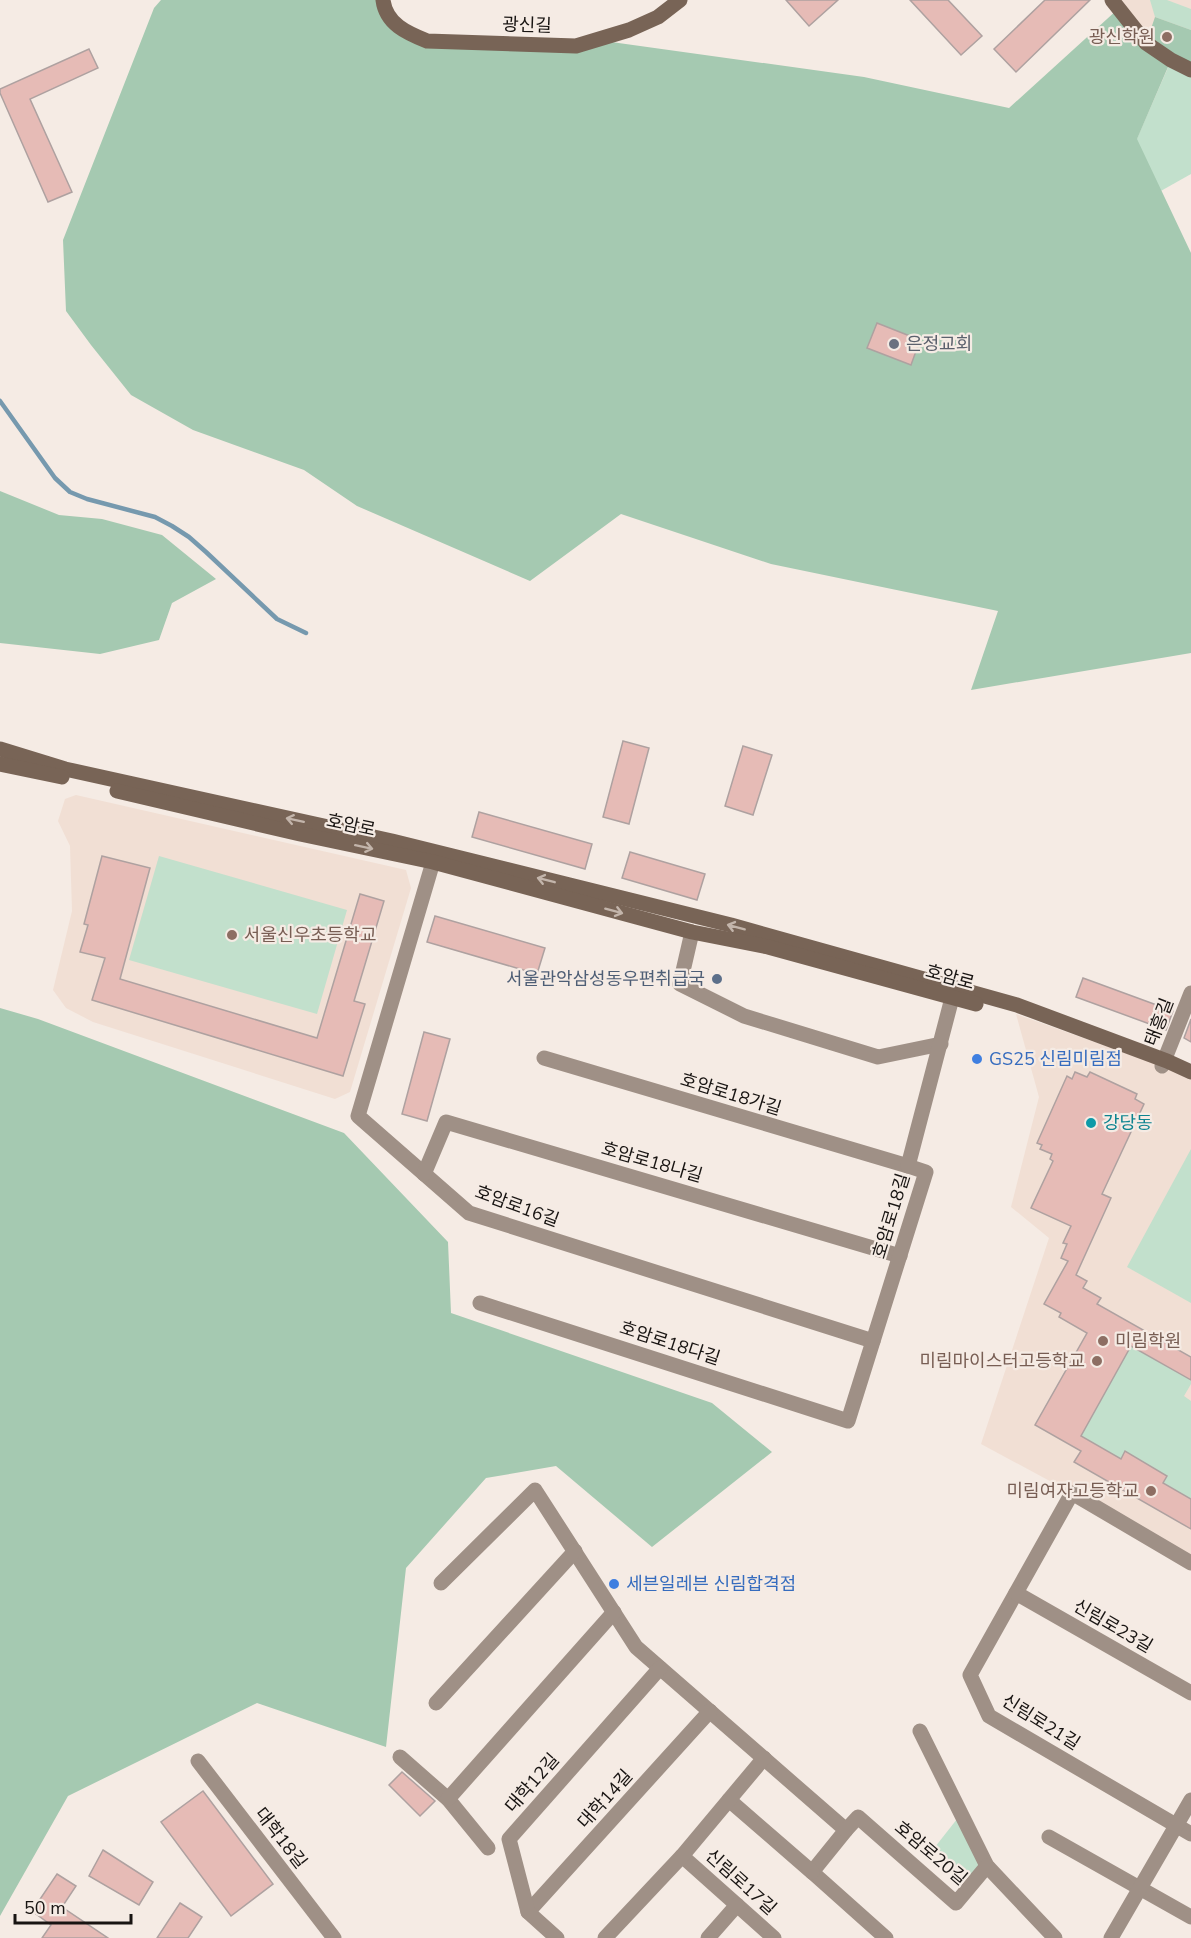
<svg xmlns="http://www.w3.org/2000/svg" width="1191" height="1938" font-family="'Nunito Sans','Noto Sans KR',sans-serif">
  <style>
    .built { fill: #f1dfd4 }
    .green { fill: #c2e0cc }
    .forest { fill: #a5c9b1 }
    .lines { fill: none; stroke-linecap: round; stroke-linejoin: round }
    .stream { stroke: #7699ae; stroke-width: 4.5 }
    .building { fill: #e6bbb6; stroke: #aea1a0; stroke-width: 1.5 }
    .street { stroke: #9f9086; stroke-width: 15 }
    .secondary { stroke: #786456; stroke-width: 15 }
    .oneway { stroke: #c3b5ab }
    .education-dot { fill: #8d6e63; stroke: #f5ebe4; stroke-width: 2 }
    .worship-dot { fill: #6b7280; stroke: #f5ebe4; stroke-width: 2 }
    .service-dot { fill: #5c6f8a; stroke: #f5ebe4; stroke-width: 2 }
    .shop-dot { fill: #3f7fe0; stroke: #f5ebe4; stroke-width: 2 }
    .culture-dot { fill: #0f9aa8; stroke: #f5ebe4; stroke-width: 2 }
    .labels { text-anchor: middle; stroke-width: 4.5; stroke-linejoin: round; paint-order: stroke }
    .street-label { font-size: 18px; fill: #181412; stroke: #f5ebe4 }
    .education-label { font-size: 18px; fill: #785e54; stroke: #f5ebe4; text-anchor: end }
    .worship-label { font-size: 18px; fill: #5b616d; stroke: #f5ebe4; text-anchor: start }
    .service-label { font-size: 18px; fill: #4e5e75; stroke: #f5ebe4; text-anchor: end }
    .shop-label { font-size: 18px; fill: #366cbe; stroke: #f5ebe4; text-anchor: start }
    .culture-label { font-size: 18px; fill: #0d838f; stroke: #f5ebe4; text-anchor: start }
  </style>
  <rect width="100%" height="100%" fill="#f5ebe4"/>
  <g class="built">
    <path d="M1112,0H1191V70L1166,57Z"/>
    <path d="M76,795L406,870L411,888L350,1092L335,1099L93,1022L66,1008L53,990L72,911L70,846L58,821L65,799Z"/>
    <path d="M1016,1014L1162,1066L1191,1079V1563L1072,1493L981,1444L1049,1238L1011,1207L1039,1097Z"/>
  </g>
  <g class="green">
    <path d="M1150,0H1167L1191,9V30L1155,17Z"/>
    <path d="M1170,63L1191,73V174L1159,192L1135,143Z"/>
    <path d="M159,856L347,910L317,1014L129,960Z"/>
    <path d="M1191,1149V1303L1127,1267Z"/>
    <path d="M1131,1346L1191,1380V1384L1184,1396L1191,1401V1499L1163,1483L1167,1476L1126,1452L1121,1459L1078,1435L1090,1419Z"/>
    <path d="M961,1814L987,1866L974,1882L935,1847Z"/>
  </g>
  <g class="forest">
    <path d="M161,0H383L410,34L597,40L864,77L1009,108L1118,9L1146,43L1155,17L1191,30V70L1171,60L1137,139L1191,253V653L971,690L998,611L771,564L621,514L530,581L357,506L304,470L193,430L131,395L91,345L66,311L63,240L154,8Z"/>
    <path d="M0,491L59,515L102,519L162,535L216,579L172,603L159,640L100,654L0,643Z"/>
    <path d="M0,1008L38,1019L344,1133L448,1242L451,1313L712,1403L772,1452L652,1547L556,1466L486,1478L406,1568L386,1747L257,1703L68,1796L0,1916Z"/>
  </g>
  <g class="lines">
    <path class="stream" d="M0,401L55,478L70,492L87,499L155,517L172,526L189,537L206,552L277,619L306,633"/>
  </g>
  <g class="building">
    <path d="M786,0H838L809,26Z"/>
    <path d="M910,0H948L982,36L961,55Z"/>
    <path d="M1045,0H1090L1016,72L994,49Z"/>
    <path d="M89,49L98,68L30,99L72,192L48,202L0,93V89Z"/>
    <path d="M877,323L920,340L911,365L867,348Z"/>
    <path d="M623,741L649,748L629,824L603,817Z"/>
    <path d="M743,746L772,755L753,815L725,806Z"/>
    <path d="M479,812L592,844L585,869L472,837Z"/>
    <path d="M630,852L705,874L697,900L622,878Z"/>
    <path d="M102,856L150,868L120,979L317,1038L360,894L384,901L354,1001L365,1004L343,1076L92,1000L105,958L80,952L88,925L84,924Z"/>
    <path d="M435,916L545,948L537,974L427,942Z"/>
    <path d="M1083,978L1173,1011L1166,1030L1076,997Z"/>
    <path d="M1191,1019V1042L1184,1038Z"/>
    <path d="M424,1032L450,1039L427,1121L402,1114Z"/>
    <path d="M1075,1072L1087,1077L1090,1072L1137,1094L1135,1099L1144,1104L1102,1194L1111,1198L1076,1275L1087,1281L1083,1288L1101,1298L1097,1304L1191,1357V1380L1131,1346L1081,1436L1121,1459L1125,1451L1167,1476L1163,1483L1191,1499V1529L1074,1462L1081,1451L1035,1425L1087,1333L1059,1317L1061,1313L1044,1304L1068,1261L1061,1258L1067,1244L1063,1243L1071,1226L1031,1208L1053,1161L1050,1159L1052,1154L1040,1149L1042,1145L1037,1143L1067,1076L1072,1079Z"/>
    <path d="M402,1772L435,1801L420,1816L389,1785Z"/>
    <path d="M203,1791L273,1884L231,1916L161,1822Z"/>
    <path d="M103,1850L153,1882L139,1905L89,1876Z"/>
    <path d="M57,1874L76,1886L62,1907L108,1938H42L51,1925L32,1911Z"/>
    <path d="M180,1903L202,1917L188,1938H157Z"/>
  </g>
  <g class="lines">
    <g class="street">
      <path d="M433,862L358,1116L469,1213L873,1341"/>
      <path d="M692,932L680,984L744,1016L878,1057L941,1044"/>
      <path d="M544,1058L908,1166"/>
      <path d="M1162,1066L1191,993"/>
      <path d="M424,1174L446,1122L900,1256"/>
      <path d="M480,1303L848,1421L926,1172L908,1166L952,998"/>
      <path d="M1191,1563L1072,1493L970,1675L989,1716L1191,1834"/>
      <path d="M441,1583L535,1490L636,1647L846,1830L812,1872L886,1938"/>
      <path d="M1016,1593L1191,1693"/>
      <path d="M436,1703L575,1551"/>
      <path d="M920,1731L987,1866L1055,1938"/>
      <path d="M400,1757L448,1799L488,1848"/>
      <path d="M198,1761L334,1938"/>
      <path d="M448,1799L614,1612"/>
      <path d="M729,1800L812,1872"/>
      <path d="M846,1830L858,1817L956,1903L987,1866"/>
      <path d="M1049,1837L1191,1917"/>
      <path d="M682,1856L774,1938"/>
      <path d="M528,1912L710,1711"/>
      <path d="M557,1938L528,1912L509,1839L660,1668"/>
      <path d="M605,1938L682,1856L764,1758"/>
      <path d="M708,1938L737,1905"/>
      <path d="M1111,1938L1191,1800"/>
    </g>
    <g class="secondary">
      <path d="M383,0C386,24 407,33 427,41L576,46L629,30L658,17L680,0"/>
      <path d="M1112,0L1146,43L1171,60L1191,70"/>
      <path d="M0,749L65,769L392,841L731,925L1017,1005L1167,1061L1191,1072"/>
      <path d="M0,764L62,777"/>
      <path d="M117,791L300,834L433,862L692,932L768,947L976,1004"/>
    </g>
  </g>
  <defs><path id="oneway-shaft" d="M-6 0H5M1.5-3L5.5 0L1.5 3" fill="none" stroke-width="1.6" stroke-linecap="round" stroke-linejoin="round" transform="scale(1.5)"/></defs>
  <g class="oneway">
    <use href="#oneway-shaft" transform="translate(295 820) rotate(-168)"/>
    <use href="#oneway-shaft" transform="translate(364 847) rotate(12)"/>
    <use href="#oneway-shaft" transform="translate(546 880) rotate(-166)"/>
    <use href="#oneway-shaft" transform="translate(614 911) rotate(15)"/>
    <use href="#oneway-shaft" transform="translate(736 927) rotate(-165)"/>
  </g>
  <g class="education-dot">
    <circle cx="1167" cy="37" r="6"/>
    <circle cx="232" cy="935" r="6"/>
    <circle cx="1103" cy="1341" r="6"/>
    <circle cx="1097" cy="1361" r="6"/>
    <circle cx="1151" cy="1491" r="6"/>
  </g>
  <circle class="worship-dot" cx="894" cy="344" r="6"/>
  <circle class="service-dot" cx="717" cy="979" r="6"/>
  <g class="shop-dot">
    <circle cx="977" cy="1059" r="6"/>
    <circle cx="614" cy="1584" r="6"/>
  </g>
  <circle class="culture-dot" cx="1091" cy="1123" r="6"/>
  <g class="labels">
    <g class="street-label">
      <text transform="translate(527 25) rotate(2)" y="6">광신길</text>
      <text transform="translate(351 825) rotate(12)" y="6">호암로</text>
      <text transform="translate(950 977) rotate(15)" y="6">호암로</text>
      <text transform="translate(1159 1022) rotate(-69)" y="6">태흥길</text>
      <text transform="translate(731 1094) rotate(17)" y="6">호암로18가길</text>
      <text transform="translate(652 1162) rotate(16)" y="6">호암로18나길</text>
      <text transform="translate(517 1206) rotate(20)" y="6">호암로16길</text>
      <text transform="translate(891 1216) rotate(-73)" y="6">호암로18길</text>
      <text transform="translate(670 1343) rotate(18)" y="6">호암로18다길</text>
      <text transform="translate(1113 1626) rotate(30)" y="6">신림로23길</text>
      <text transform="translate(1041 1722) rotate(32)" y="6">신림로21길</text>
      <text transform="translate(532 1783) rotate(-49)" y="6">대학12길</text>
      <text transform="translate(605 1799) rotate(-48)" y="6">대학14길</text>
      <text transform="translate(281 1838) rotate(52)" y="6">대학18길</text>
      <text transform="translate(931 1853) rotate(40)" y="6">호암로20길</text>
      <text transform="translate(741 1882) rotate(42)" y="6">신림로17길</text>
    </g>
    <g class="education-label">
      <text x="1155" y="43">광신학원</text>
      <text x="244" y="941" text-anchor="start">서울신우초등학교</text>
      <text x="1115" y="1347" text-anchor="start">미림학원</text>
      <text x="1085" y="1367">미림마이스터고등학교</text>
      <text x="1139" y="1497">미림여자고등학교</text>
    </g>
    <g class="worship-label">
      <text x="906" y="350">은정교회</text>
    </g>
    <g class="service-label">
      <text x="705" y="985">서울관악삼성동우편취급국</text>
    </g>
    <g class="shop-label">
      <text x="989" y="1065">GS25 신림미림점</text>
      <text x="626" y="1590">세븐일레븐 신림합격점</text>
    </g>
    <g class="culture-label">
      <text x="1103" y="1129">강당동</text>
    </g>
  </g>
  <path d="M15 1914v9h116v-9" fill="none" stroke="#181412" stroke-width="3"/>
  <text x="24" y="1914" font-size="18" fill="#181412" stroke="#f5ebe4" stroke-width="4.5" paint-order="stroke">50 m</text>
</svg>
